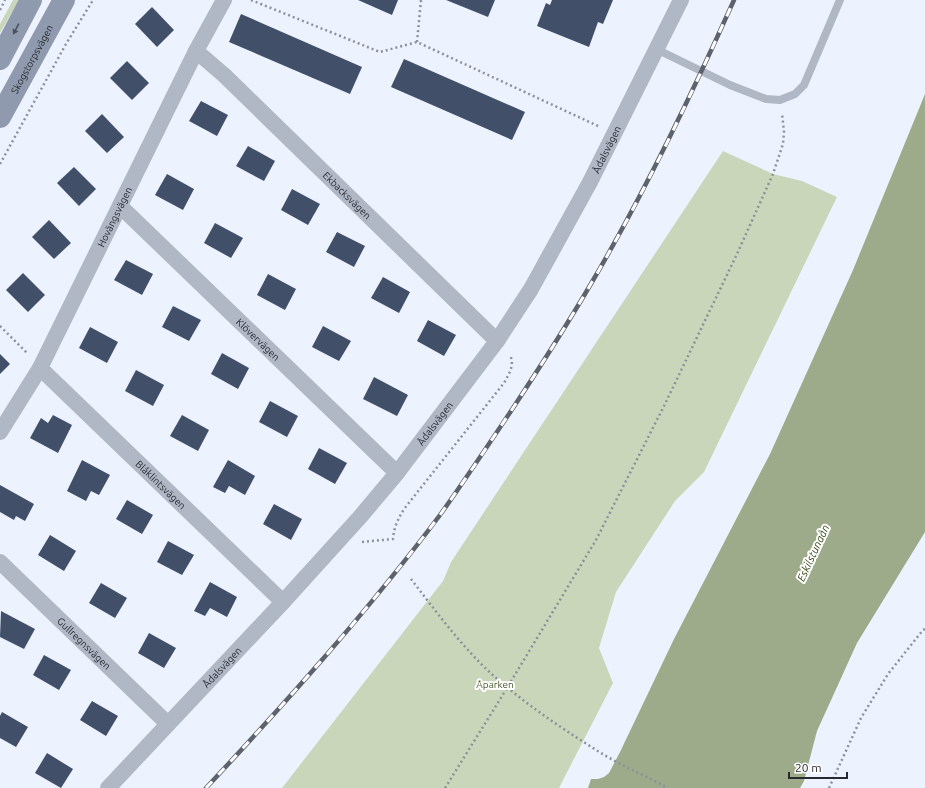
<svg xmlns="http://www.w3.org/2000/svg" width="925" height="788" font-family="Ubuntu,sans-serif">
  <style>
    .green { fill: #cad6ba }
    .water { fill: #9dab8b }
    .building { fill: #414f69 }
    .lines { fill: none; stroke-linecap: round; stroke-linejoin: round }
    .path { stroke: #8c9099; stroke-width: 2.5; stroke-dasharray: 2 3; stroke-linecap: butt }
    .service { stroke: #b0b7c5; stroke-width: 8 }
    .minor { stroke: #b0b7c5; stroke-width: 16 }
    .secondary { stroke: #8f9aae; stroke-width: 22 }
    .rail-casing { stroke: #5e626a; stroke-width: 4.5 }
    .rail { stroke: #fff; stroke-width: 3; stroke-dasharray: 9; stroke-linecap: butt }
    .oneway { fill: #4b515d }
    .labels { text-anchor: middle; stroke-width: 4; stroke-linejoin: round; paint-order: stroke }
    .street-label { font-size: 10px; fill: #272a31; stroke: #fff }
    .park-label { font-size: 10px; fill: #475a28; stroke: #fff }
    .water-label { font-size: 11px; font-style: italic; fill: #364816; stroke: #fff }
  </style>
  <rect width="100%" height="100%" fill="#edf3fe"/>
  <g class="green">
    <path d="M13,0H19L0,33V24Z"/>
    <path d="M723,151L773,174L802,181L837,197L704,472L675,501L616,592L599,648L613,683L559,788H282L443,581L451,562Z"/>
  </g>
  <path class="water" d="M925,94V532L857,643L817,731L804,781L800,788H588L591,779H598L604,777L609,773L620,752L674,639L770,454L853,270Z"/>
  <g class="building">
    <path d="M358,0H398L392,15Z"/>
    <path d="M446,0H495L488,17Z"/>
    <path d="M552,0H613L603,24L598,22L589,47L537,26L546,3L550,5Z"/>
    <path d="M152,7L174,30L157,47L135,24Z"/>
    <path d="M241,14L362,67L350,94L229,42Z"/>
    <path d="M404,59L525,112L512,140L391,87Z"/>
    <path d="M127,61L149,83L132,100L110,78Z"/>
    <path d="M201,101L228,115L217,136L189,121Z"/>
    <path d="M102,114L124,137L107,153L85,131Z"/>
    <path d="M248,146L275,161L264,181L236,166Z"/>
    <path d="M74,167L96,189L79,206L57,183Z"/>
    <path d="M167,174L194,189L183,210L155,195Z"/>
    <path d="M292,189L320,204L308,225L281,210Z"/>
    <path d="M49,220L71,243L54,259L32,237Z"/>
    <path d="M215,223L243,238L231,258L204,243Z"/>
    <path d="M337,232L365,246L354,267L326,252Z"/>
    <path d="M126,260L153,274L142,295L114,280Z"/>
    <path d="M23,273L45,295L28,312L6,290Z"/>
    <path d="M268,274L296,289L285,310L257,295Z"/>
    <path d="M383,277L410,292L399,313L371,298Z"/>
    <path d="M173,306L201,320L189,341L162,327Z"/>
    <path d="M428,320L456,335L444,356L417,341Z"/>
    <path d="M323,326L351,341L339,361L312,347Z"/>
    <path d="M90,327L118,342L107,363L79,348Z"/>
    <path d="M222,353L249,368L238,389L211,374Z"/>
    <path d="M0,354L10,364L0,374Z"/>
    <path d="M136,370L164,385L153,406L125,391Z"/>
    <path d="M374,377L408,395L397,416L363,399Z"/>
    <path d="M270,401L298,416L287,437L259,422Z"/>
    <path d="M53,415L72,425L58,453L30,438L41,418L48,423Z"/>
    <path d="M182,415L209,430L198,451L170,436Z"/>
    <path d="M319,448L347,463L335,484L308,469Z"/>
    <path d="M82,460L110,475L99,495L91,491L86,501L67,491Z"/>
    <path d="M228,460L255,476L245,495L229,486L225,493L213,487Z"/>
    <path d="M0,485L34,504L25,521L16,516L14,520L0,512Z"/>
    <path d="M127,500L153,515L142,534L116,519Z"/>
    <path d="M274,504L302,519L291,540L263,524Z"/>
    <path d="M50,535L76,551L64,571L38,555Z"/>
    <path d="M168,541L194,555L182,575L157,562Z"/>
    <path d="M210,582L237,597L227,617L210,608L205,616L194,611Z"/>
    <path d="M101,583L127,598L115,618L89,603Z"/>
    <path d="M1,611L35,629L24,649L0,637Z"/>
    <path d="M149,633L176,648L164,668L138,653Z"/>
    <path d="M44,655L71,670L59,690L33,675Z"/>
    <path d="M92,701L118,716L106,736L80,720Z"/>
    <path d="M2,712L28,727L16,747L0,738V716Z"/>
    <path d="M47,753L73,769L61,788L35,773Z"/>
  </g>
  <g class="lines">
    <g class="path">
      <path d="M251,0L380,52L417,42L598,126"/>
      <path d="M0,10L5,0"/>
      <path d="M417,42L421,0"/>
      <path d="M0,164L66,44L93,0"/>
      <path d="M0,326L28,354"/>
      <path d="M362,542L393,539C394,527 398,519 404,509L504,383C509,374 515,365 510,355"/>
      <path d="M411,579C441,618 470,658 508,688C537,712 569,733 601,753C622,766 646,776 668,788"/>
      <path d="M445,788L507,688L596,540L664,406L737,254L773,174L783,144L784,132L782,113"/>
      <path d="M829,788L861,718L888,674L923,630L925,629"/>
    </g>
    <path class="service" d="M656,49L730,85L766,99L780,100L795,94L804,85L840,0"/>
    <g class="minor">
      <path id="s1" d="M196,51L224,75L497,341"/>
      <path id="s2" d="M120,206L397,473"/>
      <path id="s3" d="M40,368L283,602"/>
      <path id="s4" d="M0,432L40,368L196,51L224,0"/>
      <path id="s5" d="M0,562L168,724"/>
      <path id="s6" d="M108,788L283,602L360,517L397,473L497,341L531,289L590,182L681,0"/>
    </g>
    <g class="secondary">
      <path d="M0,59L31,0"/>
      <path id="s7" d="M0,117L64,0"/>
    </g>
    <defs>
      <path id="rail" d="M206,788C288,700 368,611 440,515C465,480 489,444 513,408C540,367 567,325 592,282C645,192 691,96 734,0"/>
    </defs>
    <use href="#rail" class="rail-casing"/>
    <use href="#rail" class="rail"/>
  </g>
  <defs><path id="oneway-solid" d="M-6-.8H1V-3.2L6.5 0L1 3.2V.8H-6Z"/></defs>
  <use class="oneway" href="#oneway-solid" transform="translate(16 29) rotate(118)"/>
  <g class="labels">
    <g class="street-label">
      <text dy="4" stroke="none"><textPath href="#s7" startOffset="66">Skogstorpsvägen</textPath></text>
      <text dy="4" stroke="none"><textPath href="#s6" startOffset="814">Ådalsvägen</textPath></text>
      <text dy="4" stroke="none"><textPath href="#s1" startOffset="209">Ekbacksvägen</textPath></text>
      <text dy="4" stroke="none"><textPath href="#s4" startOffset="244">Hovängsvägen</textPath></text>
      <text dy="4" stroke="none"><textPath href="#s2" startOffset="192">Klövervägen</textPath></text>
      <text dy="4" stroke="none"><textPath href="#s6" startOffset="490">Ådalsvägen</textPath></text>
      <text dy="4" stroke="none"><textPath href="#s3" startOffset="168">Blåklintsvägen</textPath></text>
      <text dy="4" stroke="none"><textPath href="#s5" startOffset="117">Gullregnsvägen</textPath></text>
      <text dy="4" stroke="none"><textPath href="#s6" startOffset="166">Ådalsvägen</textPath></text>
    </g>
    <g class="park-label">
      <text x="495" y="688">Åparken</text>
    </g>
    <g class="water-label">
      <text transform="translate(813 553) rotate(-65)" y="4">Eskilstunaån</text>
    </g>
  </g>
  <path d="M789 772v6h58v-6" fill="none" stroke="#272a31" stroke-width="2"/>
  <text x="795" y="772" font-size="12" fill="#272a31" stroke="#ffffff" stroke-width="3" paint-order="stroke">20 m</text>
</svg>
